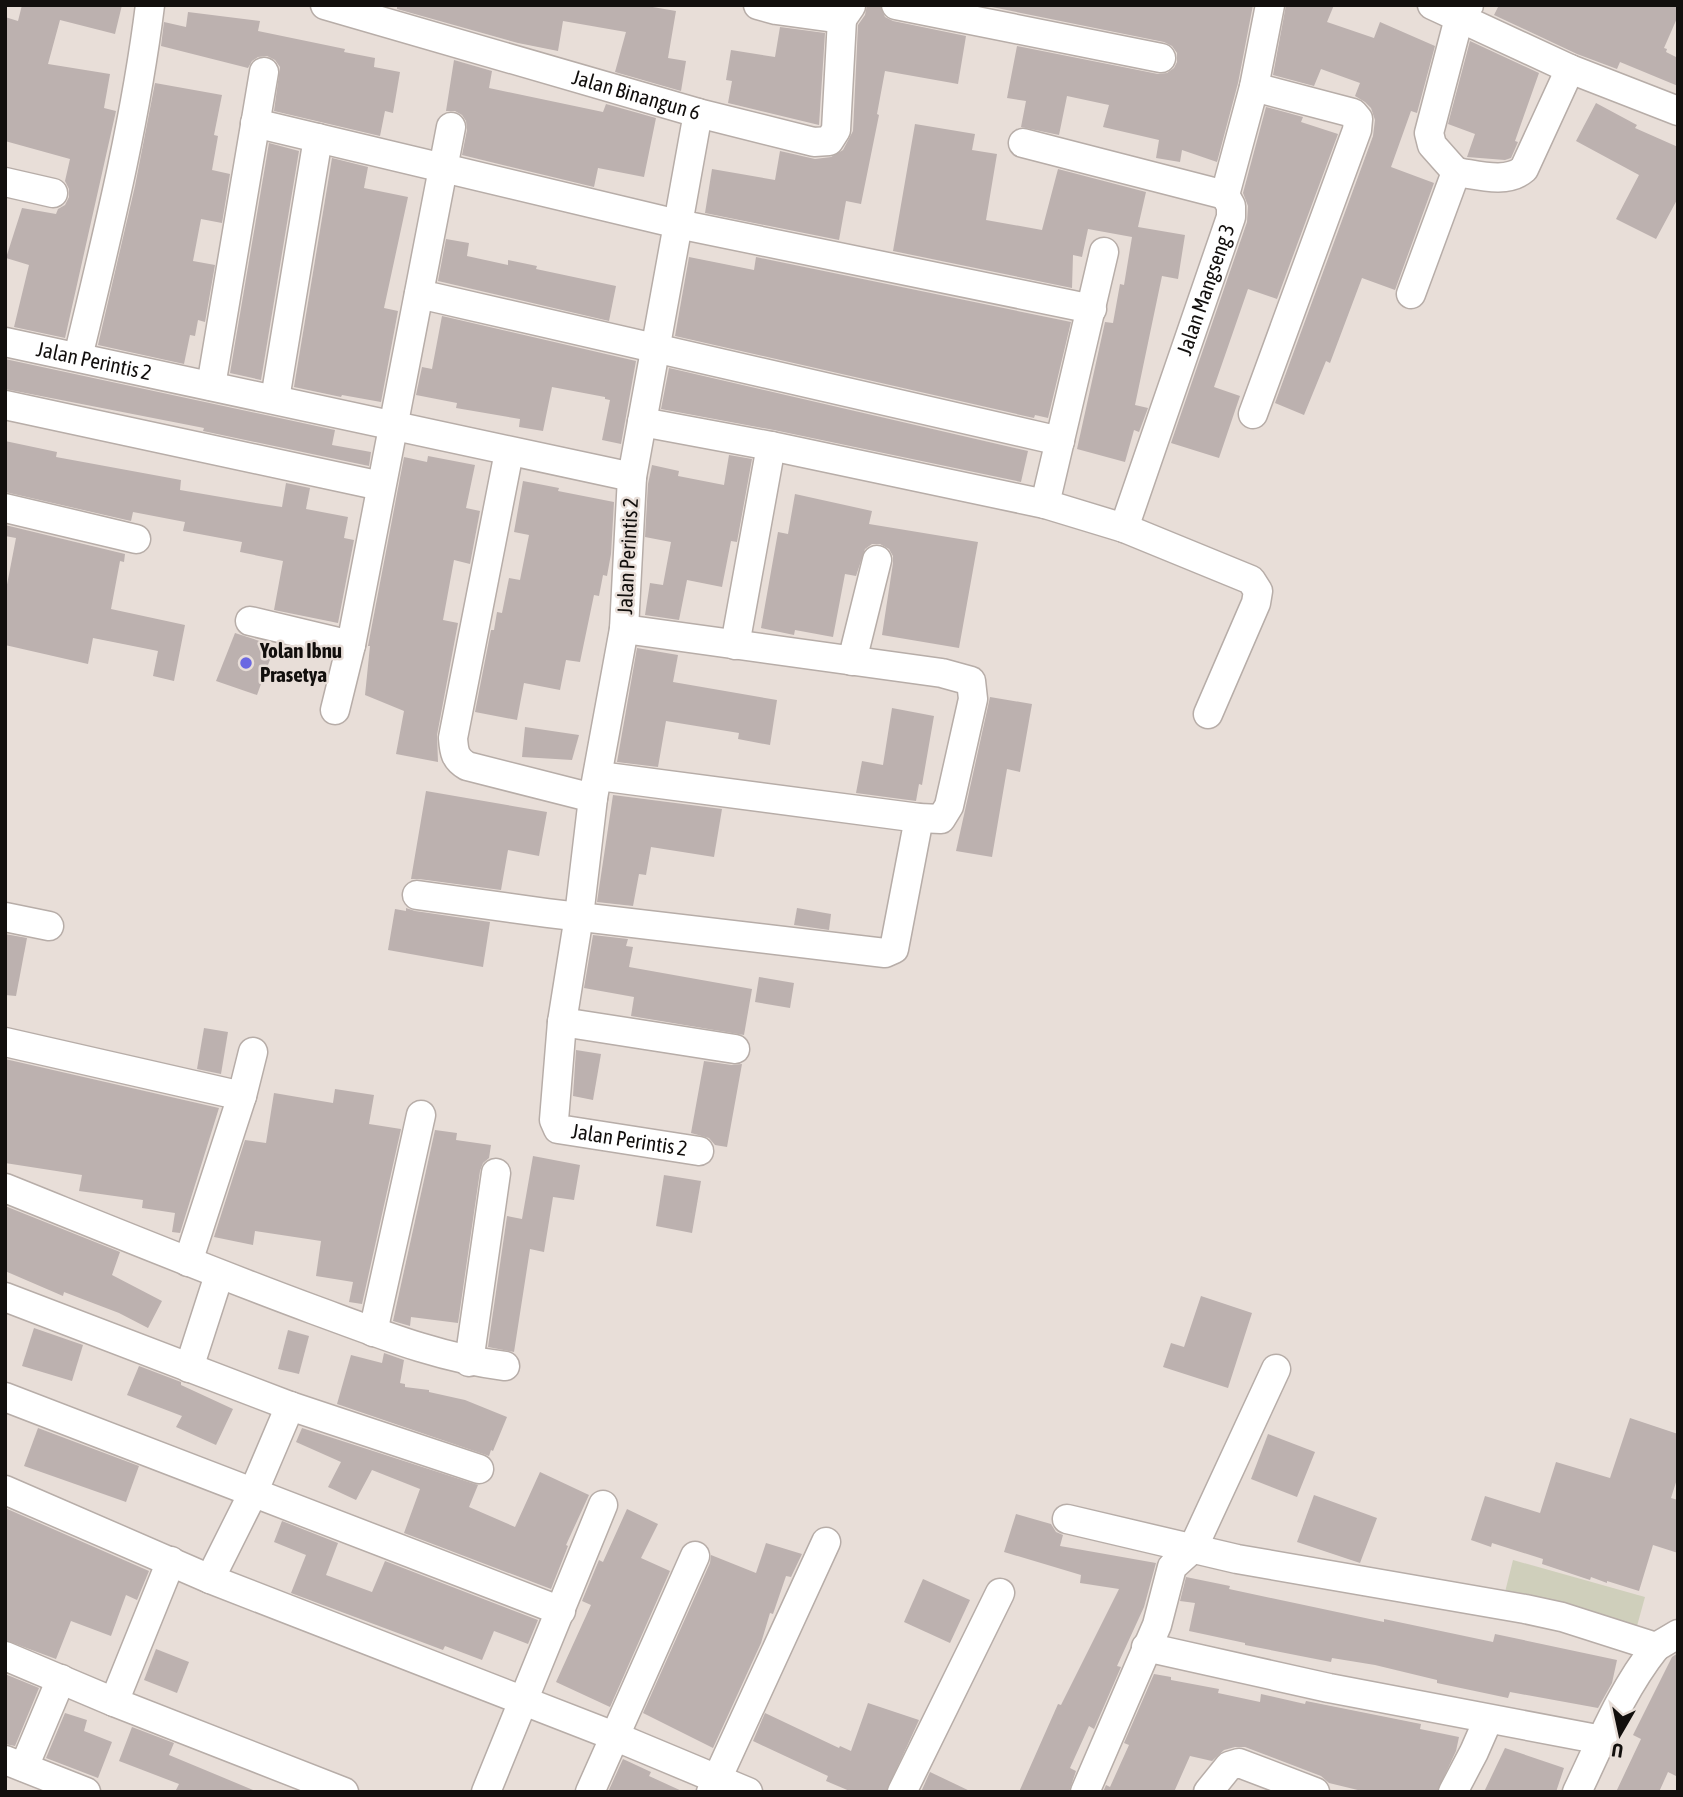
<svg xmlns="http://www.w3.org/2000/svg" width="1683" height="1797" font-family="'Asap Condensed',sans-serif">
  <style>
    .green { fill: #cfcfbb }
    .building { fill: #bcb1af }
    .lines { fill: none; stroke-linecap: round; stroke-linejoin: round }
    .street-casing { stroke: #b7ada8; stroke-width: 31 }
    .street { stroke: #fff; stroke-width: 28 }
    .poi-dot { fill: #6b68e2; stroke: #e8ded8; stroke-width: 2.5 }
    .labels { text-anchor: middle; stroke-width: 5; stroke-linejoin: round; paint-order: stroke }
    .street-label { font-size: 21px; fill: #120f0d; stroke: #e8ded8 }
    .poi-label { font-size: 21px; font-weight: bold; fill: #120f0d; stroke: #e8ded8; text-anchor: start }
  </style>
  <rect width="100%" height="100%" fill="#e8ded8"/>
  <path class="green" d="M1513,1560L1645,1597L1637,1626L1503,1600Z"/>
  <g class="building">
    <path d="M22,5H122L115,34L60,20L48,64L110,74L104,108L116,111L65,338L14,327L29,265L6,258L22,208L56,214L58,209L65,205L69,197V189L65,181L70,159L5,141V17L18,21Z"/>
    <path d="M397,5H641L676,11L668,58L686,61L681,91L615,72L626,32L563,21L558,51L518,43L397,9Z"/>
    <path d="M867,5H880L885,17L893,21L966,36L958,84L885,71L877,114L879,115L861,204L846,201L839,240L705,213L712,169L775,180L780,151L815,159L831,157L843,150L853,131L858,25L865,15Z"/>
    <path d="M982,5H1253L1238,83L1217,162L1182,150L1180,162L1156,158L1159,140L1103,127L1109,105L1067,96L1059,135L1021,127L1026,101L1007,98L1017,46L1158,74L1167,73L1174,68L1177,62V53L1172,46L1164,42Z"/>
    <path d="M1286,5H1334L1327,22L1374,38L1380,22L1435,46L1417,113L1411,111L1391,167L1434,183L1395,290L1362,278L1330,363L1326,361L1304,415L1275,403L1373,136L1375,120L1371,108L1365,102L1355,96L1360,83L1321,69L1314,86L1273,75Z"/>
    <path d="M1499,5H1678V16L1664,48L1667,49L1666,52L1678,58V86L1620,62L1617,69L1577,54L1494,15Z"/>
    <path d="M188,12L260,21L258,31L345,49L344,52L375,58L374,67L400,72L393,113L385,111L380,136L274,111L280,67L275,60L267,56L258,57L252,61L248,68L161,46L164,22L186,27Z"/>
    <path d="M780,27L825,33L819,125L728,103L732,81L726,80L731,50L775,57Z"/>
    <path d="M1470,41L1539,73L1515,141L1518,142L1511,158L1505,160L1467,157L1475,134L1448,124Z"/>
    <path d="M454,60L492,71L489,88L603,112L606,104L656,118L644,177L598,168L594,187L462,155L467,130L466,121L462,115L455,111H446Z"/>
    <path d="M155,83L222,95L214,135L218,136L212,170L230,174L222,223L201,219L193,261L215,265L205,322L198,320L195,336L190,335L184,364L98,345L135,186Z"/>
    <path d="M1596,103L1637,125L1635,128L1678,147V198L1656,239L1616,219L1639,175L1576,141Z"/>
    <path d="M1266,107L1303,117L1301,122L1338,134L1277,299L1248,289L1214,387L1240,396L1219,458L1171,443L1247,222L1248,206L1243,193Z"/>
    <path d="M915,124L975,134L972,150L997,154L986,220L1042,230L1058,169L1146,192L1138,227L1185,235L1178,279L1162,276L1135,405L1148,408L1139,432L1134,430L1125,462L1077,449L1105,322L1113,323L1120,284L1124,285L1132,237L1088,229L1082,257L1073,255L1072,288L893,251Z"/>
    <path d="M269,143L299,151L261,380L230,373Z"/>
    <path d="M332,158L368,167L364,188L408,197L384,308L398,311L381,402L342,395L341,397L294,387Z"/>
    <path d="M446,239L469,243L467,256L508,265V260L537,266L536,269L616,286L609,321L438,281Z"/>
    <path d="M689,257L754,270L756,257L1071,322L1048,418L1035,415L1034,418L675,336Z"/>
    <path d="M442,316L636,361L621,444L602,440L610,400L605,399V397L552,387L543,431L519,427L520,419L456,408L457,403L416,395L422,367L432,369Z"/>
    <path d="M5,359L335,430L332,445L371,452L369,466L203,431L204,428L5,389Z"/>
    <path d="M669,368L1028,451L1021,482L774,430L661,409Z"/>
    <path d="M5,441L57,452L56,457L181,480L180,490L250,502L282,507L286,483L310,488L306,509L348,517L344,538L354,540L338,623L274,610L283,561L240,552L242,542L183,531L185,522L133,512L131,521L5,492Z"/>
    <path d="M729,455L752,459L737,542L731,541L722,587L687,580L679,620L645,615L650,583L663,585L671,542L645,537L648,484L652,465L679,471L678,476L724,485Z"/>
    <path d="M428,456L475,465L466,508L480,511L470,564L454,560L443,620L458,623L437,735L438,762L396,754L404,711L365,695L370,646H368L404,457L427,462Z"/>
    <path d="M523,481L559,488L558,491L614,502L611,554L607,576L603,575L599,596L594,595L580,662L566,660L560,690L524,683L517,720L475,712L491,630H494L497,612L502,613L509,578L520,580L529,535L514,532Z"/>
    <path d="M795,494L872,511L869,524L978,542L959,648L882,635L893,563V556L889,549L880,544H872L865,549L856,576L845,574L833,637L795,630L794,635L761,628L778,532L788,534Z"/>
    <path d="M5,525L125,554L124,562L120,561L111,609L185,625L174,681L153,676L158,651L93,638L88,664L5,645V595L16,538L5,536Z"/>
    <path d="M235,633L275,646L257,695L216,681Z"/>
    <path d="M637,648L678,655L673,682L777,700L770,745L738,739L739,733L666,721L658,767L617,762Z"/>
    <path d="M990,697L1032,704L1020,772L1007,769L992,857L956,851Z"/>
    <path d="M892,708L934,716L922,785L919,784L916,801L856,793L862,761L883,765Z"/>
    <path d="M525,727L579,735L572,760L522,757Z"/>
    <path d="M426,791L547,812L539,856L508,850L501,890L419,879H411Z"/>
    <path d="M613,795L722,809L714,857L651,847L646,875L639,874L633,906L597,902Z"/>
    <path d="M406,908L415,911L490,922L483,967L388,950L395,909L406,911Z"/>
    <path d="M797,908L831,914L829,930L794,925Z"/>
    <path d="M5,934L27,938L16,996L5,995Z"/>
    <path d="M593,935L628,939L626,946L633,947L629,967L752,989L744,1035L631,1016L634,997L584,988Z"/>
    <path d="M759,977L794,983L790,1008L755,1002Z"/>
    <path d="M204,1028L228,1032L221,1074L197,1069Z"/>
    <path d="M576,1050L601,1054L593,1100L573,1096Z"/>
    <path d="M5,1059L219,1108L180,1233L172,1232L175,1213L142,1208L143,1200L79,1191L82,1175L5,1163Z"/>
    <path d="M704,1061L732,1065L742,1064L727,1147L715,1145L709,1138L691,1133Z"/>
    <path d="M335,1089L374,1095L369,1124L401,1129L362,1304L349,1302L353,1282L316,1276L321,1241L255,1231L253,1245L214,1237L245,1140L266,1143L274,1093L333,1103Z"/>
    <path d="M435,1130L457,1133L456,1140L491,1145L489,1158L483,1163L480,1171L458,1323L411,1317L410,1326L393,1321Z"/>
    <path d="M533,1156L580,1165L574,1200L553,1197L544,1252L530,1249L514,1352L488,1347L507,1216L522,1219Z"/>
    <path d="M664,1175L701,1181L692,1233L656,1226Z"/>
    <path d="M5,1206L120,1252L112,1275L162,1301L148,1328L119,1313L64,1292L63,1296L5,1271Z"/>
    <path d="M1201,1296L1252,1313L1228,1388L1163,1367L1171,1343L1184,1347Z"/>
    <path d="M34,1328L83,1345L72,1381L22,1366Z"/>
    <path d="M288,1330L309,1336L299,1374L278,1369Z"/>
    <path d="M384,1353L404,1360L400,1383L405,1384V1387L429,1390V1392L465,1400L507,1417L493,1451L491,1450L489,1456L337,1404L351,1355L382,1363Z"/>
    <path d="M139,1366L181,1382V1385L233,1409L216,1445L176,1427L182,1416L127,1395Z"/>
    <path d="M1630,1418L1678,1434V1476L1671,1498L1678,1500V1553L1653,1545L1639,1591L1607,1581V1583L1591,1577L1590,1580L1542,1564L1543,1559L1492,1543L1491,1547L1471,1540L1485,1496L1540,1513L1556,1462L1610,1478Z"/>
    <path d="M38,1428L139,1466L126,1502L24,1466Z"/>
    <path d="M302,1428L478,1485L469,1507L515,1527L540,1472L589,1495L566,1545L568,1546L551,1589L404,1533L420,1489L372,1470L356,1500L328,1487L341,1462L296,1442Z"/>
    <path d="M1268,1434L1315,1452L1297,1497L1251,1479Z"/>
    <path d="M1314,1495L1377,1518L1360,1563L1297,1542Z"/>
    <path d="M5,1508L149,1571L137,1600L126,1595L111,1636L71,1621L56,1659L5,1640Z"/>
    <path d="M627,1509L658,1524L641,1558L670,1571L610,1707L556,1682L591,1605L582,1601L599,1560L603,1562Z"/>
    <path d="M1016,1514L1051,1524L1056,1532L1063,1535L1060,1546L1156,1563L1144,1607L1117,1666L1121,1667L1094,1729L1089,1726L1070,1768L1076,1771L1069,1792H1019L1058,1704L1061,1705L1119,1589L1080,1583L1081,1575L1004,1552Z"/>
    <path d="M282,1521L338,1543L326,1575L372,1592L385,1561L538,1620L528,1644L494,1631L482,1660L445,1646L443,1650L291,1593L306,1555L274,1542Z"/>
    <path d="M766,1543L802,1554L791,1577L786,1576L773,1614L770,1613L761,1643L713,1748L643,1713L710,1563L711,1555L756,1573Z"/>
    <path d="M1186,1577L1230,1586L1229,1589L1384,1622V1619L1493,1642L1495,1634L1617,1660L1612,1683L1598,1708L1510,1692L1508,1698L1437,1683V1680L1375,1665L1332,1658L1331,1662L1245,1645V1643L1189,1631L1195,1603L1180,1601Z"/>
    <path d="M923,1579L970,1600L950,1643L904,1622Z"/>
    <path d="M156,1649L189,1662L177,1693L144,1680Z"/>
    <path d="M1678,1653V1777L1668,1772L1659,1792H1616L1641,1739L1633,1735L1672,1657Z"/>
    <path d="M5,1674L39,1688L15,1746L5,1744Z"/>
    <path d="M1154,1674L1171,1677V1680L1219,1689L1218,1693L1260,1702L1261,1694L1305,1704L1306,1701L1421,1724L1420,1729L1459,1737L1456,1751L1437,1792H1366L1329,1783L1321,1776L1245,1747H1235L1224,1750L1212,1761L1190,1756L1174,1792H1103L1106,1785L1110,1787L1129,1745L1124,1743Z"/>
    <path d="M868,1703L919,1720L886,1792H852L826,1781L828,1776L753,1741L765,1713L839,1748L840,1746L851,1751Z"/>
    <path d="M65,1713L87,1720L84,1731L112,1742L98,1778L46,1758Z"/>
    <path d="M132,1727L174,1743L169,1755L258,1792H175L179,1784L119,1761Z"/>
    <path d="M1505,1748L1564,1768L1556,1792H1484Z"/>
    <path d="M623,1759L651,1772L649,1776L684,1792H608Z"/>
    <path d="M930,1772L972,1792H921Z"/>
  </g>
  <g class="lines">
    <defs>
      <g id="street">
        <path id="s1" d="M325,5L698,113L814,142L829,141L836,130L842,19"/>
        <path d="M758,5L776,10L842,19L851,6"/>
        <path d="M896,5L1161,58"/>
        <path d="M1432,5L1570,69L1678,111"/>
        <path d="M698,113L678,224L1092,309"/>
        <path d="M255,123L678,224L632,477"/>
        <path d="M1023,143L1225,195"/>
        <path d="M1456,172C1478,175 1507,184 1524,169L1570,69"/>
        <path d="M5,182L53,193"/>
        <path d="M1104,252L1045,504L1124,528L1251,580L1258,591L1256,603L1208,714"/>
        <path d="M419,294L1060,441"/>
        <path d="M1411,294L1456,172L1432,145L1429,133L1459,18L1469,5"/>
        <path id="s2" d="M5,342L632,477L624,629L593,798L579,916L562,1022L554,1120L558,1129L699,1151"/>
        <path d="M78,357C106,240 135,125 150,5"/>
        <path d="M211,386L264,72"/>
        <path d="M275,399L318,138"/>
        <path d="M5,405L381,486"/>
        <path d="M1253,414L1357,130L1358,119L1353,113L1254,87"/>
        <path d="M642,422L771,446L1045,504"/>
        <path d="M509,452L453,738C454,752 455,759 467,766L593,798"/>
        <path d="M5,508L136,539"/>
        <path id="s3" d="M1124,528L1231,217V206L1225,195L1254,87L1270,5"/>
        <path d="M250,621L351,645"/>
        <path d="M735,645L771,446"/>
        <path d="M852,661L877,560"/>
        <path d="M335,710L351,645L451,127"/>
        <path d="M599,776L919,818L941,819L949,806L973,699L971,681L942,673L624,629"/>
        <path d="M417,895L547,913L885,953L894,949L919,818"/>
        <path d="M5,917L49,926"/>
        <path d="M562,1022L735,1049"/>
        <path d="M5,1042L242,1096"/>
        <path d="M5,1188C107,1229 209,1271 312,1309C375,1332 438,1358 505,1366"/>
        <path d="M188,1262L242,1096L253,1052"/>
        <path d="M5,1297L290,1406L479,1469"/>
        <path d="M373,1332L421,1115"/>
        <path d="M469,1362L496,1173"/>
        <path d="M189,1368L219,1275"/>
        <path d="M5,1397L561,1611"/>
        <path d="M5,1490L210,1579L614,1736L748,1792"/>
        <path d="M1067,1519L1237,1559L1525,1609L1562,1617L1656,1647L1678,1634"/>
        <path d="M210,1579L253,1493L290,1406"/>
        <path d="M1146,1647L1329,1688L1602,1740"/>
        <path d="M5,1656L114,1702L344,1792"/>
        <path d="M114,1702L171,1561"/>
        <path d="M5,1760L86,1792"/>
        <path d="M24,1767L61,1679"/>
        <path d="M486,1792L603,1505"/>
        <path d="M590,1792L695,1556"/>
        <path d="M711,1792L826,1542"/>
        <path d="M902,1792L1000,1593"/>
        <path d="M1085,1792L1157,1625L1172,1567L1193,1548L1276,1369"/>
        <path d="M1208,1792L1229,1766L1239,1763L1315,1792"/>
        <path d="M1453,1792L1474,1752L1488,1720"/>
        <path d="M1577,1792C1601,1742 1621,1691 1656,1647"/>
      </g>
    </defs>
    <use href="#street" class="street-casing"/>
    <use href="#street" class="street"/>
  </g>
  <circle class="poi-dot" cx="246" cy="663" r="7"/>
  <g class="labels">
    <g class="street-label">
      <text dy="7" stroke="none"><textPath href="#s1" startOffset="324">Jalan Binangun 6</textPath></text>
      <text dy="7" stroke="none"><textPath href="#s3" startOffset="252">Jalan Mangseng 3</textPath></text>
      <text dy="7" stroke="none"><textPath href="#s2" startOffset="91">Jalan Perintis 2</textPath></text>
      <text transform="translate(628 556) rotate(-87)" y="7">Jalan Perintis 2</text>
      <text dy="7" stroke="none"><textPath href="#s2" startOffset="1372">Jalan Perintis 2</textPath></text>
    </g>
    <g class="poi-label">
      <text x="260" y="658">Yolan Ibnu<tspan x="260" dy="24">Prasetya</tspan></text>
    </g>
  </g>
  <rect width="1683" height="1797" fill="none" stroke="#120f0d" stroke-width="14"/>
  <g transform="translate(1620 1734) rotate(189)" stroke="#e8ded8" stroke-width="5" paint-order="stroke">
  <path d="M0-5L12 26L0 18L-12 26Z" fill="#120f0d"/>
  <text y="-10" font-size="19" font-weight="bold" text-anchor="middle" fill="#120f0d">U</text>
  </g>
</svg>
